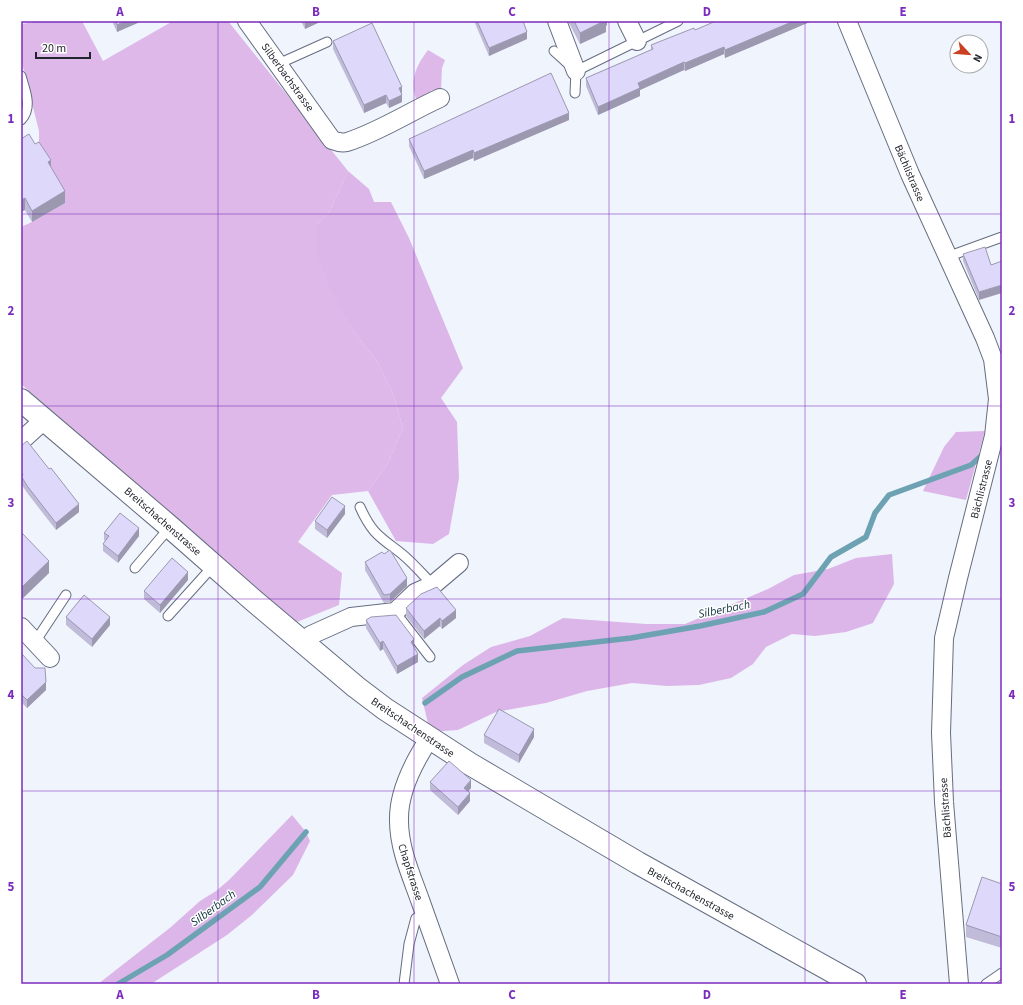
<svg xmlns="http://www.w3.org/2000/svg" width="1023" height="1005" font-family="'Source Sans 3',sans-serif">
  <style>
    .green { fill: #ddb8e8 }
    .forest { fill: #dcb6e8 }
    .lines { fill: none; stroke-linecap: round; stroke-linejoin: round }
    .stream { stroke: #6da2b3; stroke-width: 5.5 }
    .lane-casing { stroke: #656d80; stroke-width: 11 }
    .street-casing { stroke: #656d80; stroke-width: 20 }
    .secondary-casing { stroke: #656d80; stroke-width: 24 }
    .lane { stroke: #fff; stroke-width: 9 }
    .street { stroke: #fff; stroke-width: 18 }
    .secondary { stroke: #fff; stroke-width: 22 }
    .wall { fill: #bfbbd8 }
    .shaded-wall { fill: #9b98b0 }
    .building { fill: #ded9fb; stroke: #9b98b0 }
    .grid { fill: none; stroke: #7b2cbf; stroke-width: 1; stroke-opacity: 0.55 }
    .labels { text-anchor: middle; stroke-width: 3; stroke-linejoin: round; paint-order: stroke }
    .street-label { font-size: 11px; fill: #22252d; stroke: #fff }
    .water-label { font-size: 12px; font-style: italic; fill: #0f333d; stroke: #fff }
    .neatline { fill: none; stroke: #7b2cbf; stroke-width: 1.5 }
    .grid-label { font-size: 13px; text-anchor: middle; font-weight: bold; fill: #7b2cbf }
  </style>
  <rect width="100%" height="100%" fill="#f0f4fd"/>
  <g class="green">
    <path d="M41,21H82L103,61L173,21H228L348,171L329,213L317,224L341,306L354,332L377,361L393,394L403,428L387,465L368,491L332,495L298,542L342,573L339,605L292,624L183,524L21,384V227L32,222L65,203L39,153V131L21,59V24Z"/>
    <path d="M428,50L445,60L442,68L441,91L435,93L432,90L424,98L416,99C410,79 416,66 428,50Z"/>
  </g>
  <g class="forest">
    <path d="M348,171L369,189L374,202H391L409,238L463,368L441,398L457,422L459,478L449,534L433,544L396,541L368,491L387,465L403,428L393,394L377,361L354,332L330,287L317,253V224L329,213Z"/>
    <path d="M985,431L966,500L923,491L944,447L956,432Z"/>
    <path d="M892,554L894,584L873,623L846,632L815,636L792,634L766,647L753,664L731,678L699,685L667,686L632,683L587,691L546,703L496,712L458,730L430,732L422,698L463,665L491,647L530,636L563,618L646,624H685L768,589L794,575L828,569L856,558Z"/>
    <path d="M292,815L306,832L310,841L293,875L252,915L227,935L151,984H98L171,927L200,901L216,891L229,880Z"/>
  </g>
  <g class="lines">
    <g class="stream">
      <path d="M425,703L462,677L517,651L631,638L700,626L764,612L803,594L831,557L866,537L875,513L889,495L971,465L981,456"/>
      <path d="M118,984L167,955L260,887L306,832"/>
    </g>
    <defs>
      <g id="lane">
        <path d="M554,51L576,71L678,21"/>
        <path d="M278,64L327,42"/>
        <path d="M21,76C25,91 33,107 21,120"/>
        <path d="M575,93L576,71"/>
        <path d="M947,257L1002,237"/>
        <path d="M360,507C372,534 380,537 402,554C413,563 423,575 433,585"/>
        <path d="M135,568L170,527"/>
        <path d="M395,612L430,657"/>
        <path d="M168,616L214,565"/>
        <path d="M35,642L66,595"/>
        <path d="M404,984L409,944L416,918L425,914"/>
        <path d="M986,984L1002,973"/>
      </g>
      <g id="street">
        <path d="M247,21L332,140C337,142 342,143 347,142C379,132 409,112 440,98"/>
        <path d="M557,21L576,71"/>
        <path d="M627,21L637,41"/>
        <path d="M847,21L910,174L985,338L993,359L998,399L994,436L958,578L944,638L941,733L944,802L959,984"/>
        <path d="M21,441L44,420"/>
        <path d="M21,627L50,658"/>
        <path d="M304,643L311,635L351,617L395,612L415,593L433,585L459,563"/>
        <path d="M429,739C414,762 398,792 399,821C399,848 411,875 420,900C430,928 440,956 450,984"/>
      </g>
      <path id="secondary" d="M21,400L170,527L253,600L356,687L385,709L470,764L638,863L855,984"/>
    </defs>
    <use href="#lane" class="lane-casing"/>
    <use href="#street" class="street-casing"/>
    <use href="#secondary" class="secondary-casing"/>
    <use href="#lane" class="lane"/>
    <use href="#street" class="street"/>
    <use href="#secondary" class="secondary"/>
  </g>
  <g class="wall">
    <path d="M112,21H142L117,32Z"/>
    <path d="M301,21H322L305,29Z"/>
    <path d="M474,21H523L527,39L489,56Z"/>
    <path d="M568,21H607V25L606,26V32L580,44Z"/>
    <path d="M812,21L725,58L724,54L685,71L684,70L640,90V96L598,115L586,86V78L651,50V45L695,30Z"/>
    <path d="M333,41L402,94V102L389,108L386,103L364,113L333,49Z"/>
    <path d="M569,120L474,161L473,158L424,179L409,146V139Z"/>
    <path d="M21,139L35,144L51,167L65,203L32,222L25,210L21,212Z"/>
    <path d="M963,254L991,265L979,300L963,261Z"/>
    <path d="M21,446L79,512L56,530L28,494L21,484Z"/>
    <path d="M345,514L327,538L315,529V521Z"/>
    <path d="M21,532L49,573L22,599L21,598Z"/>
    <path d="M104,533L139,536L118,563L103,551V544L105,541L104,540Z"/>
    <path d="M384,554L407,586L390,602L384,603L365,570V562Z"/>
    <path d="M188,580L160,613L144,599V591Z"/>
    <path d="M406,608L456,618L442,629L440,626L424,639L406,616Z"/>
    <path d="M66,617L110,625L92,647L66,625Z"/>
    <path d="M366,620L414,647L418,662L397,674L383,649L380,651L366,628Z"/>
    <path d="M21,653L46,690L27,708L21,702Z"/>
    <path d="M484,735L534,737L519,763L484,743Z"/>
    <path d="M430,782L471,788L468,791L470,801L458,815L430,790Z"/>
    <path d="M1002,884V948L966,937V925Z"/>
  </g>
  <g class="shaded-wall">
    <path d="M125,21H142L117,32V25Z"/>
    <path d="M305,21H322L305,29Z"/>
    <path d="M604,21H607V25L606,26V32L580,44V33Z"/>
    <path d="M794,21H812L725,58V50Z"/>
    <path d="M527,32V39L489,56V48Z"/>
    <path d="M724,47V54L685,71V63Z"/>
    <path d="M684,62V70L640,90V96L598,115V107L638,83Z"/>
    <path d="M402,87V94L399,88Z"/>
    <path d="M386,95V103L364,113V105Z"/>
    <path d="M402,95V102L389,108V101Z"/>
    <path d="M569,113V120L474,161V153Z"/>
    <path d="M473,150V158L424,179V171Z"/>
    <path d="M51,160V172L48,162Z"/>
    <path d="M65,191V203L32,222V211Z"/>
    <path d="M25,198V210L21,212V200Z"/>
    <path d="M1002,285V293L979,300V292Z"/>
    <path d="M79,504V512L56,530V523Z"/>
    <path d="M345,506V514L327,538V530Z"/>
    <path d="M139,528V536L118,563V556Z"/>
    <path d="M49,561V573L22,599V587Z"/>
    <path d="M188,572V580L160,613V605Z"/>
    <path d="M407,578V586L390,602V594Z"/>
    <path d="M456,610V618L442,629V621Z"/>
    <path d="M110,617V625L92,647V639Z"/>
    <path d="M440,618V626L424,639V631Z"/>
    <path d="M414,639V647L411,642Z"/>
    <path d="M383,641V649L380,651V643Z"/>
    <path d="M418,654V662L397,674V666Z"/>
    <path d="M46,682V690L27,708V700Z"/>
    <path d="M534,729V737L519,763V755Z"/>
    <path d="M471,780V788L464,796V788Z"/>
    <path d="M470,793V801L458,815V807Z"/>
  </g>
  <g class="building">
    <path d="M116,21H125L117,25Z"/>
    <path d="M477,21H523L527,32L489,48Z"/>
    <path d="M574,21H604L580,33Z"/>
    <path d="M716,21H794L725,50L724,47L685,63L684,62L638,83L640,88L598,107L586,78L653,49L651,45L694,28L695,30Z"/>
    <path d="M372,23L402,87L399,88L402,95L389,101L386,95L364,105L333,41Z"/>
    <path d="M551,73L569,113L474,153L473,150L424,171L409,139Z"/>
    <path d="M29,134L35,144L39,142L51,160L48,162L65,191L32,211L25,198L21,200V139Z"/>
    <path d="M985,247L991,265L1002,261V285L979,292L963,254Z"/>
    <path d="M27,441L49,469L51,468L79,504L56,523L28,487L21,476L23,475L21,472V446Z"/>
    <path d="M332,497L345,506L327,530L315,521Z"/>
    <path d="M120,513L139,528L118,556L103,544L109,536L104,533Z"/>
    <path d="M21,532L49,561L22,587L21,586Z"/>
    <path d="M390,550L407,578L390,594L384,595L365,562L382,552L384,554Z"/>
    <path d="M172,558L188,572L160,605L144,591Z"/>
    <path d="M437,587L456,610L442,621L440,618L424,631L406,608L421,594Z"/>
    <path d="M84,595L110,617L92,639L66,617Z"/>
    <path d="M396,615L414,639L411,642L418,654L397,666L383,641L380,643L366,620L371,617Z"/>
    <path d="M21,653L35,668H45L46,682L27,700L21,694Z"/>
    <path d="M499,709L534,729L519,755L484,735Z"/>
    <path d="M449,761L471,780L464,788L470,793L458,807L430,782Z"/>
    <path d="M982,877L1002,884V937L966,925Z"/>
  </g>
  <path class="grid" d="M218,21V984M414,21V984M609,21V984M805,21V984M21,214H1002M21,406H1002M21,599H1002M21,791H1002"/>
  <g class="labels">
    <g class="street-label">
      <text transform="translate(288 77) rotate(54)" y="4">Silberbachstrasse</text>
      <text transform="translate(910 173) rotate(67)" y="4">Bächlistrasse</text>
      <text transform="translate(981 489) rotate(-76)" y="4">Bächlistrasse</text>
      <text transform="translate(163 521) rotate(41)" y="4">Breitschachenstrasse</text>
      <text transform="translate(413 727) rotate(34)" y="4">Breitschachenstrasse</text>
      <text transform="translate(945 808) rotate(-94)" y="4">Bächlistrasse</text>
      <text transform="translate(411 872) rotate(72)" y="4">Chapfstrasse</text>
      <text transform="translate(691 893) rotate(29)" y="4">Breitschachenstrasse</text>
    </g>
    <g class="water-label">
      <text transform="translate(724 609) rotate(-11)" y="4">Silberbach</text>
      <text transform="translate(213 908) rotate(-36)" y="4">Silberbach</text>
    </g>
  </g>
  <rect width="1023" height="1005" fill="none" stroke="#ffffff" stroke-width="44"/>
  <g transform="translate(969 54) rotate(116)"><circle r="19" fill="#ffffff" stroke="#a7a8ab"/>
  <path d="M0-3L7 15L0 10L-7 15Z" fill="#cb4023"/>
  <text y="-6" font-size="11" font-weight="bold" text-anchor="middle" fill="#22252d">N</text>
  </g>
  <path d="M36 52v6h54v-6" fill="none" stroke="#22252d" stroke-width="2"/>
  <text x="42" y="52" font-size="12" fill="#22252d" stroke="#ffffff" stroke-width="3" paint-order="stroke">20 m</text>
  <rect x="22" y="22" width="979" height="961" class="neatline"/>
  <g class="grid-label">
    <text x="120" y="16">A</text>
    <text x="316" y="16">B</text>
    <text x="512" y="16">C</text>
    <text x="707" y="16">D</text>
    <text x="903" y="16">E</text>
    <text x="11" y="123">1</text>
    <text x="1012" y="123">1</text>
    <text x="11" y="315">2</text>
    <text x="1012" y="315">2</text>
    <text x="11" y="507">3</text>
    <text x="1012" y="507">3</text>
    <text x="11" y="699">4</text>
    <text x="1012" y="699">4</text>
    <text x="11" y="891">5</text>
    <text x="1012" y="891">5</text>
    <text x="120" y="999">A</text>
    <text x="316" y="999">B</text>
    <text x="512" y="999">C</text>
    <text x="707" y="999">D</text>
    <text x="903" y="999">E</text>
  </g>
</svg>
